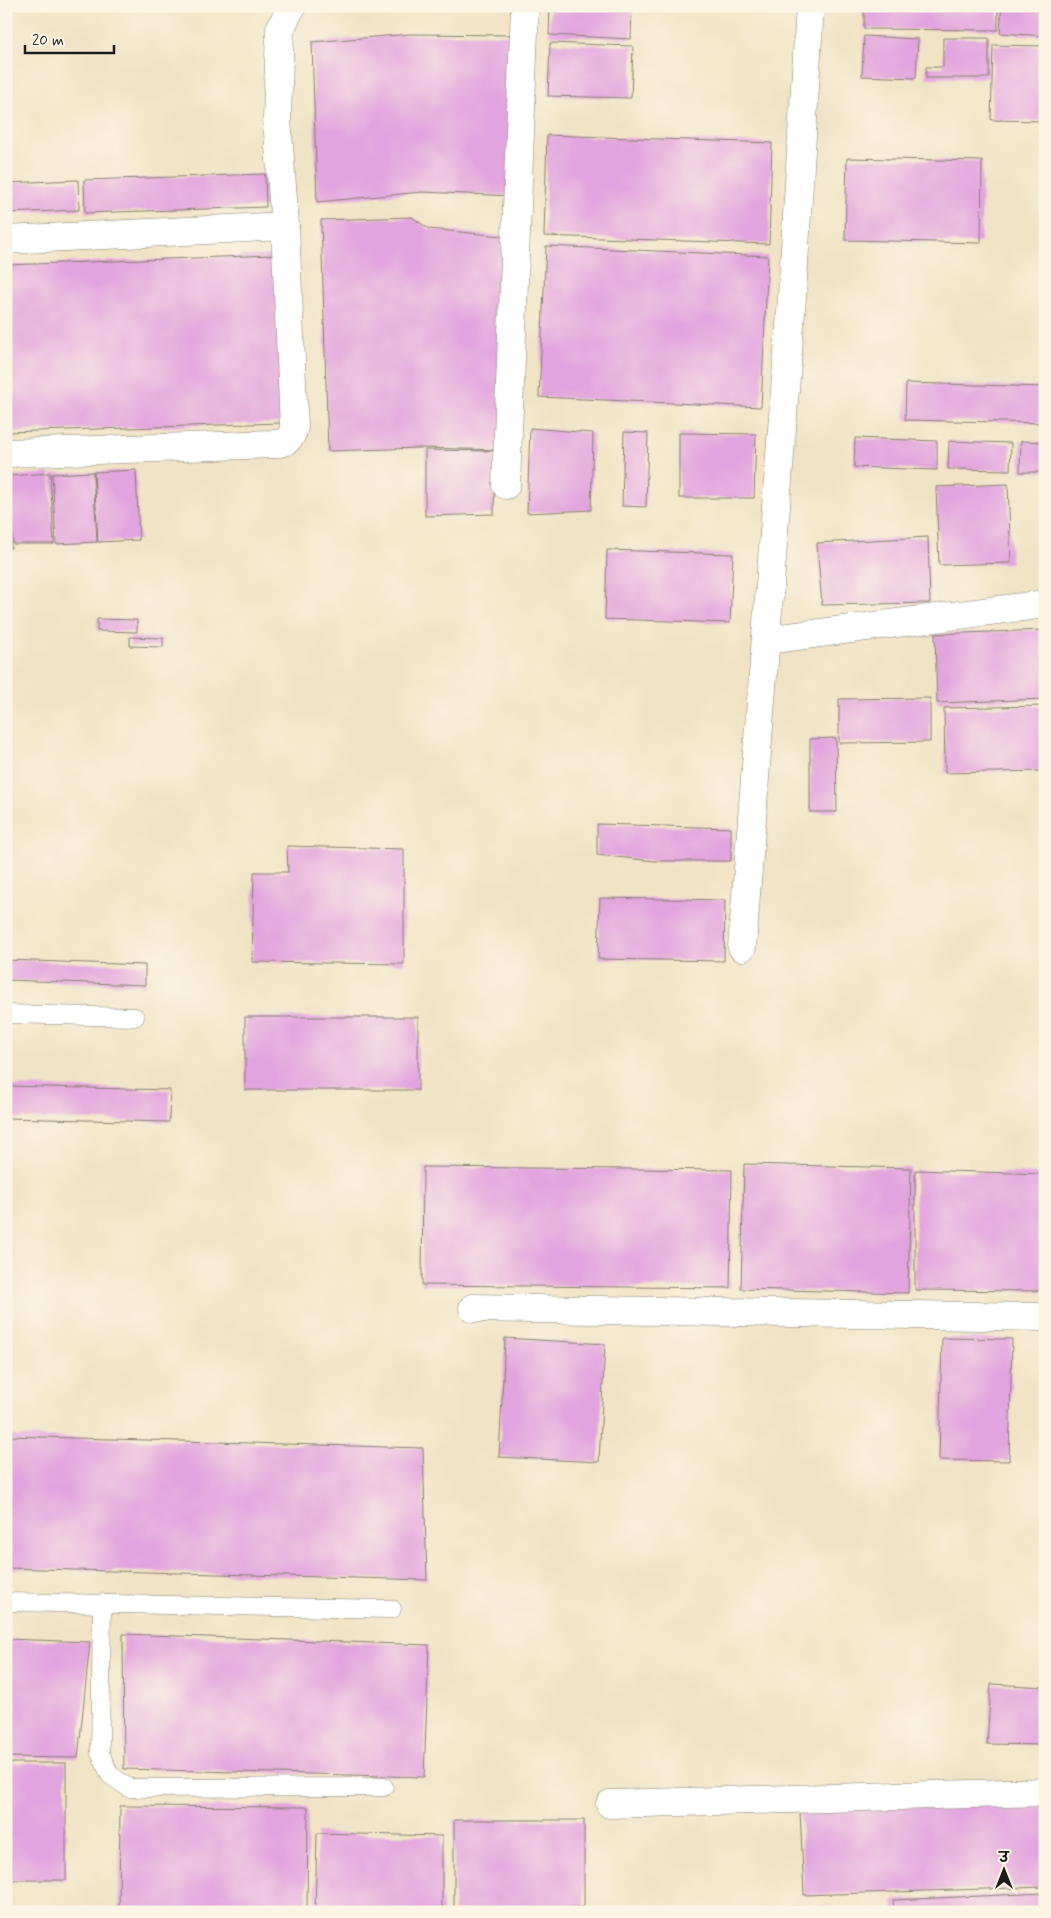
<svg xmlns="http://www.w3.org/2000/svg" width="1051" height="1918" font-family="Mynerve,'Playpen Sans Deva',sans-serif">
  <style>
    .building { fill: #e2a4de }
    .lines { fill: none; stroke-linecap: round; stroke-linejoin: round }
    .lane-casing { stroke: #868070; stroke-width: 19 }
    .street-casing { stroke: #868070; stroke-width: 29 }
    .lane { stroke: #fff; stroke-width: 18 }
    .street { stroke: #fff; stroke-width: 28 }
  </style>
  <rect width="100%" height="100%" fill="#fcf5e5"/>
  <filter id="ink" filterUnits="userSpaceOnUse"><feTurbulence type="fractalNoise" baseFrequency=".02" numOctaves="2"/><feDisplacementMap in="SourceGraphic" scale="10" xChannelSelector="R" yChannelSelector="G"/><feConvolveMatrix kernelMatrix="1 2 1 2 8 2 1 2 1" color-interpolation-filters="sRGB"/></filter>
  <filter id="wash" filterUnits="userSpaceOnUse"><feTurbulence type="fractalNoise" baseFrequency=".0096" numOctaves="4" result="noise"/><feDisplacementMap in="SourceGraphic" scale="20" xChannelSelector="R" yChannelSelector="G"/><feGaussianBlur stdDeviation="1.12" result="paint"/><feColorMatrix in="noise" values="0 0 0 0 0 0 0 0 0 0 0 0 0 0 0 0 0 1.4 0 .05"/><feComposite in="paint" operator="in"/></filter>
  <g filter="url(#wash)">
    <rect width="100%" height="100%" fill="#f1e3c5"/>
    <g id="blocks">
      <g class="building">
        <path d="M550,6H632L631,39L549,35Z"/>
        <path d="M864,6H998V30L864,29Z"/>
        <path d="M1002,6H1045V36L1000,33Z"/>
        <path d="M411,34L511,35L513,196L422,192L317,202L312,42Z"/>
        <path d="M864,36L918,39L916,78L862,76Z"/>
        <path d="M943,38H989V78H926V67H943Z"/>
        <path d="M550,43L633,46L631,98L548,96Z"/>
        <path d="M993,45L1045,46V121L991,120Z"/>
        <path d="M547,135L772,143L769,244L544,236Z"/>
        <path d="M847,158L982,161L981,243L845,240Z"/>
        <path d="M265,174L266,207L85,213L84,180Z"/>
        <path d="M78,180L79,210L6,213V183Z"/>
        <path d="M412,217L429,229L511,237L506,450L418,448L328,451L321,220Z"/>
        <path d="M546,246L768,256L761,407L539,397Z"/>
        <path d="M274,255L283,339L280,423L6,432V265Z"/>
        <path d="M906,383L1045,387V423L905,420Z"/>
        <path d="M530,428L593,433L591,510L527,513Z"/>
        <path d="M624,432L648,433L646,507L622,506Z"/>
        <path d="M679,433L756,434L754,498H679Z"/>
        <path d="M855,438L937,441V470L854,467Z"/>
        <path d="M949,441L1011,443L1010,470L948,469Z"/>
        <path d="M1021,441L1045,442V472H1020Z"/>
        <path d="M425,450L495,451L494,514L425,516Z"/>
        <path d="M136,470L139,540L98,542L94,472Z"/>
        <path d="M93,472L97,542L56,544L52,474Z"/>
        <path d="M50,473L54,544H13L9,476Z"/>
        <path d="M1008,484L1011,563L939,565L936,487Z"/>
        <path d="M6,492H8L11,548H6Z"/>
        <path d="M928,537L930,603L822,605L817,543Z"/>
        <path d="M607,550L733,554L730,623L605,619Z"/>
        <path d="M97,619L137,620V632L97,631Z"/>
        <path d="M1045,630V699L937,703L935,634Z"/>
        <path d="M130,637L163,638V647L130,646Z"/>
        <path d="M930,698V742L839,743V699Z"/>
        <path d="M1045,706V771L945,773L944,708Z"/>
        <path d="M836,738L837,812H810V739Z"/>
        <path d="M597,824L731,828V861H655L597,855Z"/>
        <path d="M287,846L404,849V964L252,962L254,872H288Z"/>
        <path d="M600,898L725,900L724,961L598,959Z"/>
        <path d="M6,960L145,965V985L6,980Z"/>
        <rect x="245" y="1017" width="173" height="73"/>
        <path d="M6,1086L170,1090L169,1122L6,1118Z"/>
        <path d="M744,1164L911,1168L908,1293L741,1289Z"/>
        <path d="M423,1167L732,1170L730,1288L422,1285Z"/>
        <path d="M915,1170L1045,1174V1291L915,1290Z"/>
        <path d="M505,1338L605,1344L599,1462L499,1457Z"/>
        <path d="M942,1338L1012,1339L1009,1461L939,1460Z"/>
        <path d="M6,1436L423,1448L427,1580L6,1568Z"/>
        <path d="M123,1634L429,1645L424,1777L124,1769Z"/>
        <path d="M6,1639L90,1642L78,1758L6,1757Z"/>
        <path d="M991,1684L1045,1687V1745L987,1744Z"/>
        <rect x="6" y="1763" width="60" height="117"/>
        <path d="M1045,1802V1887L804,1895L800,1810Z"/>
        <path d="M120,1806L308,1807L307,1912H119Z"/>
        <path d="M454,1820H584V1907L454,1911Z"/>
        <path d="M317,1833L442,1836V1912H315Z"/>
        <path d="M1045,1893V1912H894L893,1900Z"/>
        <path d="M832,1906V1912H762V1908Z"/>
      </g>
    </g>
  </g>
  <g filter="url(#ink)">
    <use href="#blocks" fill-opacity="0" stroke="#868070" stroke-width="1"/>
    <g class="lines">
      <defs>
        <g id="lane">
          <path d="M6,1014L135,1017"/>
          <path d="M6,1602L392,1609"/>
          <path d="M102,1603L100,1753L110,1775L129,1788L384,1787"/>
        </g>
        <g id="street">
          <path d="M6,240L285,226"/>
          <path d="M6,453L274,444C286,443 292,439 294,427L285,226L277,119L280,29L292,6"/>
          <path d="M506,485L525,6"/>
          <path d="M766,640L1045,604"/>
          <path d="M742,947L791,312L810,6"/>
          <path d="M473,1308L1045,1317"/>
          <path d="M610,1804L1045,1792"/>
        </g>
      </defs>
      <use href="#lane" class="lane-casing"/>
      <use href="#street" class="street-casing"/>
      <use href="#lane" class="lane"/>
      <use href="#street" class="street"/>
    </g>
  </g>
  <rect width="1051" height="1918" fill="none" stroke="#fcf5e5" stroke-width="25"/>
  <g transform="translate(1004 1870)" stroke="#fcf5e5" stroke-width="4" paint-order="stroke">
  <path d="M0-4L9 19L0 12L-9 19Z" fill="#1c1c1c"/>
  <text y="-8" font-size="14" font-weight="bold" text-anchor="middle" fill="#1c1c1c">उ</text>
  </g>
  <path d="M25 45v8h89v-8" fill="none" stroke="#1c1c1c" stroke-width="2.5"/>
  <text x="32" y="45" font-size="15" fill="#1c1c1c" stroke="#fcf5e5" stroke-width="4" paint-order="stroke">20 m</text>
</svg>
